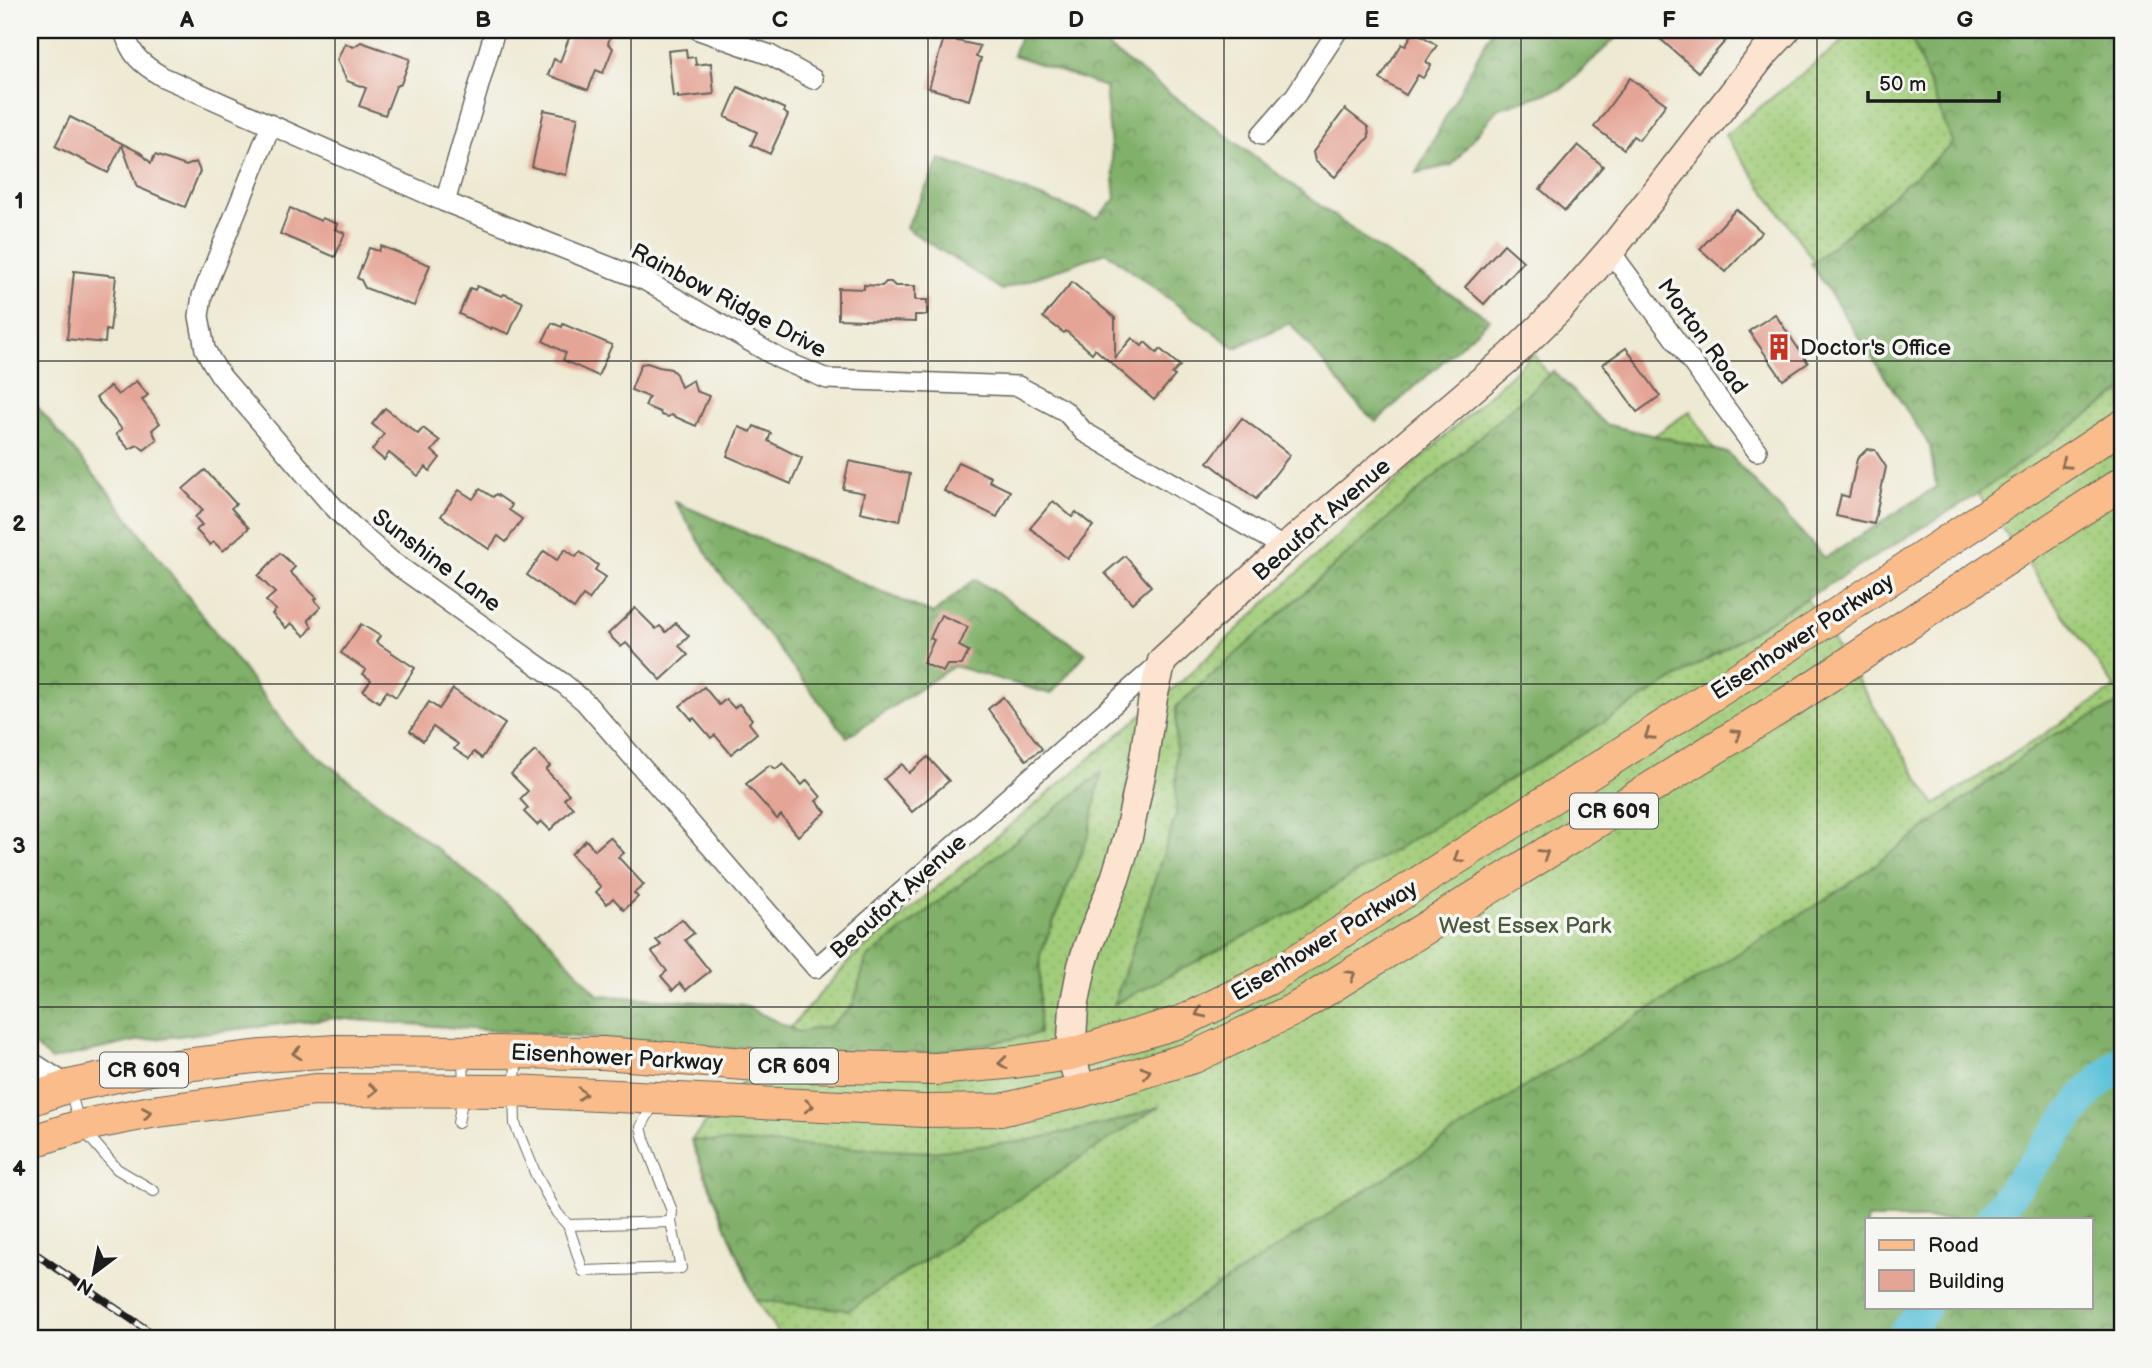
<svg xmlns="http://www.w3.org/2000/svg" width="2152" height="1368" font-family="'Balsamiq Sans',sans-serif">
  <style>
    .grass { fill: url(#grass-dots); stroke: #5e744a; stroke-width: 2 }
    .forest { fill: url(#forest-crowns); stroke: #4e6642; stroke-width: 2; fill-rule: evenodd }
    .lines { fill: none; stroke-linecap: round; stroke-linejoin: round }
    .river { stroke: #5dc2da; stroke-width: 32 }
    .building { fill: #e5a596 }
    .lane-casing { stroke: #66645c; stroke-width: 12 }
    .street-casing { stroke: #66645c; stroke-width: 22 }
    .secondary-casing { stroke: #66645c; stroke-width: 31 }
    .primary-casing { stroke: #66645c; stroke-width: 34 }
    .lane { stroke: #fff; stroke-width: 10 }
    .street { stroke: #fff; stroke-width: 19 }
    .secondary { stroke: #fde4d0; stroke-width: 28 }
    .primary { stroke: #f9bc8a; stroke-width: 32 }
    .rail-casing { stroke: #1c1c1c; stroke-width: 8 }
    .rail { stroke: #f6f6f2; stroke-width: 5; stroke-dasharray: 16; stroke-linecap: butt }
    .oneway { stroke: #8a6c53 }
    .grid { fill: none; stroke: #1c1c1c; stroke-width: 2; stroke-opacity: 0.55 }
    .labels { text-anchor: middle; stroke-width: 7; stroke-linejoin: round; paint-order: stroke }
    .shield { fill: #f6f6f2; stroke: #5d5d5c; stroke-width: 2 }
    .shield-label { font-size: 21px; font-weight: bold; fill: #1c1c1c }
    .street-label { font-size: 23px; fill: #1c1c1c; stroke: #f6f6f2 }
    .poi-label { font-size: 23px; fill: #1c1c1c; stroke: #f6f6f2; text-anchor: start }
    .park-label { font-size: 23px; fill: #4b5a3d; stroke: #f6f6f2 }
    .neatline { fill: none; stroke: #1c1c1c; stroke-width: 2.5 }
    .grid-label { font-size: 23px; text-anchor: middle; font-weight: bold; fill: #1c1c1c }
  </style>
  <defs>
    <pattern id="grass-dots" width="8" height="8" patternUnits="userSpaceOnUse" patternTransform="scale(1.75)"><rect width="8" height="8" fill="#a1cc79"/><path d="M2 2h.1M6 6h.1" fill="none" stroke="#8aaf68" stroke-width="1.8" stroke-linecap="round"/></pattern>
    <pattern id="forest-crowns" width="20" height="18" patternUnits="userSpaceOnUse" patternTransform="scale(1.75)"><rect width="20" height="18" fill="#80b069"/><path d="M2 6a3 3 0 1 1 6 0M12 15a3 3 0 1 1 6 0" fill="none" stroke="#688e56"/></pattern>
  </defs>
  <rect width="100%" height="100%" fill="#f6f6f2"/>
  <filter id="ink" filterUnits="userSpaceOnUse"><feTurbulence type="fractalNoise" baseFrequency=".0143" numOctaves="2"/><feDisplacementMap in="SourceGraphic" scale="14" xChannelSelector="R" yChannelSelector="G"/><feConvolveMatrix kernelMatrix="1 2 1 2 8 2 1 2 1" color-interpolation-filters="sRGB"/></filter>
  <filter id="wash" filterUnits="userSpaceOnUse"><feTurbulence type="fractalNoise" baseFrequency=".00686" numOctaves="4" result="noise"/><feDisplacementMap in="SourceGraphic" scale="28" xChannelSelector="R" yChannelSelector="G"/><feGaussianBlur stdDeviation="1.57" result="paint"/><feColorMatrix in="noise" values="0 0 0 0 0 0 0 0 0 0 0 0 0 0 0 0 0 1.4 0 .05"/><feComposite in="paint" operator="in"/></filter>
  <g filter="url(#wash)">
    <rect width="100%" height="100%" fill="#eee9d2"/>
    <path class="grass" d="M1857,30H2122V998L1867,1219L1461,1338H781L756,1300L691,1140L850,960L1182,681L1534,353L1607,468L1690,411L1935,805L2115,688L1725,135Z"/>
    <g class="forest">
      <path d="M1022,30H1085L1373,245L1490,319L1376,422L1360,407L1290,323L1235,348L1106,252L1002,290L906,228L940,159L1097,218L1116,199L1105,87L1013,55Z"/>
      <path d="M1492,30H1624L1563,88L1497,109L1452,165L1416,173Z"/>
      <path d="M1908,30H2122V391L1976,495L1291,913L1114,1004L1176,815V707L1553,371L1605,424L1728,453L1825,558L1936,487L1930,446L1811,264L1953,144Z"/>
      <path d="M30,398L112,496L296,739L538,928L598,995L743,1005L798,1032L830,1026L853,1005L866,959L1101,773L1089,834L1040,955L1039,1034L935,1053L765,1052L332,1018L136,1041L51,1060L30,1042Z"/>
      <path d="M675,502L933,614L975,579L1086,653L1051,694L954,666L847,737L717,570Z"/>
      <path d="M2122,702V1338H1138L1523,1088L1846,886L2049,737ZM2091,1219V1307H1867V1219Z"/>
      <path d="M1160,1106L849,1310L756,1300L691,1140L930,1152L1025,1141L1125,1119Z"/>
    </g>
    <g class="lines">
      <g class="river">
        <path d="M1991,1219L2089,1091L2122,1061"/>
        <path d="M1901,1338L1925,1307"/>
      </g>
    </g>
    <g id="blocks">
      <g class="building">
        <path d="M572,30H601L610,37L608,44L613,48L603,73L596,70L588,90L548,75L554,59L560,62Z"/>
        <path d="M1650,30H1735L1698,72Z"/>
        <path d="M1414,31L1437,45L1426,62L1431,65L1423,78L1418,75L1406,95L1380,79L1402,44L1405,46Z"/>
        <path d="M944,38L980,46L976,57L981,58L969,100L929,88Z"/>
        <path d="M361,42L410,59L401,84L396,86L385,115L359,106L366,88L347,81L337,60L345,43L353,47Z"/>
        <path d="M686,49L687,58L695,57L696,65L711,63L714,94L678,98V96L673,97L668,51Z"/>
        <path d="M1630,78L1666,104L1639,140L1633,136L1624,149L1594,127Z"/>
        <path d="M738,87L785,109L784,112L788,115L770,154L751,145L757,132L725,117Z"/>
        <path d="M1345,109L1368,127L1369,137L1335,177L1315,161L1313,152Z"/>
        <path d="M544,110L578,117L566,175L532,167Z"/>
        <path d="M70,117L141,153L151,163L155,155L186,166L196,162L200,171L185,207L137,187L122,145L108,173L55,146Z"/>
        <path d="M1578,145L1603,166L1565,211L1540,189Z"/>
        <path d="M290,208L321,221L322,218L338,224L335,229L345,233L335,257L280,234Z"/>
        <path d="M1736,209L1762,232L1726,272L1700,249Z"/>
        <path d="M1504,244L1523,261L1484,304L1465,287Z"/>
        <path d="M381,246L430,265L414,306L365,288L361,280L357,278L369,248L379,251Z"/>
        <path d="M74,271L116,276L110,331L106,330L105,343L67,339Z"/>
        <path d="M886,282H891L895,286H915V300H927V315H915V322L838,319V288L864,289V285L882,286Z"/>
        <path d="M1072,282L1115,318V358L1132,338L1142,346L1145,342L1157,353L1160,349L1180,366L1172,374L1175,376L1154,400L1095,349L1092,353L1066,331L1064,333L1043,317Z"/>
        <path d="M477,286L502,296L504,294L523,302L509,334L491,327V329L459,314L470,288L475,290Z"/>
        <path d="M1775,314L1808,363L1783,380L1749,331Z"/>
        <path d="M552,323L562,327L563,324L612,345L598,376L563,360L566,353L543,341Z"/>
        <path d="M1626,348L1660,396L1637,412L1603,364Z"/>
        <path d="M647,363L659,367L671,369L676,374L681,387L693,380L696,391L709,396L696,426L671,415L668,417L661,415L660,412L645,406L649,397L631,390L641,364Z"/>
        <path d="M136,381L148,395L142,400L160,423L152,430L157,440L144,450L138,445L129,449L116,434L122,429L96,398L110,386L118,395Z"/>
        <path d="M385,408L418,434L423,428L440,441L432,451L440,458L430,471L426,467L418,476L389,453L384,460L372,450L384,434L372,424Z"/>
        <path d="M1242,418L1290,455L1256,499L1208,462Z"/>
        <path d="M754,426L771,433L768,441L802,458L791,484L727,456L739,427L751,432Z"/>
        <path d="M1867,449L1875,450L1886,467L1874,524L1836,516L1841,495L1849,497L1857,459Z"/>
        <path d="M849,461L910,474L900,521L860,512L864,493L843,489Z"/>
        <path d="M958,462L991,477L989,481L1010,491L997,517L944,491Z"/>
        <path d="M205,470L236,504L231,508L249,528L223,551L214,542L210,545L196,530L202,525L195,517L203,510L183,489Z"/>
        <path d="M480,489L493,497L496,494L512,505L509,510L522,519L506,542L498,536L489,549L441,516L459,490L473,499Z"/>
        <path d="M1053,501L1072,517L1076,512L1093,526L1067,558L1030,528Z"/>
        <path d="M565,549L576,557L580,552L598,565L595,570L606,577L589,600L583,596L574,609L527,575L544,551L557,560Z"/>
        <path d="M280,553L295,567L290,572L317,598L314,600L321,607L308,620L312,627L305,636L291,623L286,628L272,614L276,610L266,601L275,593L258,576Z"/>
        <path d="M1125,556L1151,586L1132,603L1105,573Z"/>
        <path d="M635,608L656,629L660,626L666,632L676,623L689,636L679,646L688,655L661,680L626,643L621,647L608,634Z"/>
        <path d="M941,615L968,627L959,646L969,651L962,665H947L943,672L923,663L934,640L930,638Z"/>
        <path d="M361,624L380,636L376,642L415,668L396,697L387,691L379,702L363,691L371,680L363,674L366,670L341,653Z"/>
        <path d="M704,687L719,705L726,699L734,708L739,704L752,719L749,723L757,733L731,754L715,735L711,738L694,718L692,720L680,706Z"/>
        <path d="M453,689L505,724L482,758L474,752L469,759L454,749L458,744L433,727L423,741L410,731L429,702L439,709Z"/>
        <path d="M1003,697L1042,749L1026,760L988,709Z"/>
        <path d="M535,751L550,766L546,770L569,794L564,799L573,808L550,830L541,821L537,825L524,812L528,808L520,799L528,791L511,774Z"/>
        <path d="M928,757L949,781L912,812L884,779L902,764L909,773Z"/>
        <path d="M783,763L802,785L807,780L821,797L816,801L826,812L798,836L781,815L777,819L746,784L770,765L776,769Z"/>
        <path d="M610,837L624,853L618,857L644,885L634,893L638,897L624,910L613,898L607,904L596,892L601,887L571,854L586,840L595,850Z"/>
        <path d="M682,919L694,933L685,940L710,971L686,990L680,983L673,990L661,976L667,971L652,952L661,945L656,940Z"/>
      </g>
    </g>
  </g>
  <g filter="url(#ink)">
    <use href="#blocks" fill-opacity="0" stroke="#66645c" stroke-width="2"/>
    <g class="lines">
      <defs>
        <g id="lane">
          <path d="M517,1055L514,1091L515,1124L536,1175L557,1213L568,1225L671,1222L672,1211L644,1139L641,1127L654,1103"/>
          <path d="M70,1090L80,1126L117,1169L154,1191"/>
          <path d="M458,1123L464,1090L463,1055"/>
          <path d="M568,1225L583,1271L681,1268L671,1222"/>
        </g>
        <g id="street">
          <path d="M124,30C130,55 141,64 163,77L445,202L646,281L780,359L827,379L1018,386L1065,411L1084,432L1285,548"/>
          <path d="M699,30L770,55L813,79"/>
          <path d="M271,125L202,296L199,316L205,349L212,362L221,376L329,502L357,531L390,560L564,684L585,702L816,968L1161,662"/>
          <path d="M1261,135L1295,96L1338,30"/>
          <path d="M445,202L495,30"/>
          <path d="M1610,251L1757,451"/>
          <path d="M30,1061L69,1086"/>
        </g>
        <path id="secondary" d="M1081,1091L1071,1054L1074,1007L1082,966L1088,946L1115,879L1128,837L1143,765L1153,697L1162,661L1285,548L1511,356L1561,307L1615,245L1761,57L1786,30"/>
        <g id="primary">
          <path d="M30,1100L69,1086L150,1069L263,1056L336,1051L603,1053L758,1065L935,1069L1007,1063L1071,1054L1183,1021L1268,979L1770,658L2122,426"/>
          <path d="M30,1142L80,1126L151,1112L315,1090L514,1091L924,1111L1001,1110L1081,1091L1194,1057L1295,1009L1791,701L2122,483"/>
        </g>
      </defs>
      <use href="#lane" class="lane-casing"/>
      <use href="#street" class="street-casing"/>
      <use href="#secondary" class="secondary-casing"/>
      <use href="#primary" class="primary-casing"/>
      <use href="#lane" class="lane"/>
      <use href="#street" class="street"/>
      <use href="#secondary" class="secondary"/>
      <use href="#primary" class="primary"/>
      <defs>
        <path id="rail" d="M30,1250L159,1338"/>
      </defs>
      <use href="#rail" class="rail-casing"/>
      <use href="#rail" class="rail"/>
    </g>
    <defs><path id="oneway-chevron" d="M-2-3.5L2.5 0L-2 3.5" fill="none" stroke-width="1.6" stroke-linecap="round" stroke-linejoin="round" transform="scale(1.75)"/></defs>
    <g class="oneway">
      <use href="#oneway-chevron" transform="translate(2065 464) rotate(147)"/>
      <use href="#oneway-chevron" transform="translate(1737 734) rotate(-32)"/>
      <use href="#oneway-chevron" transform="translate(1649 735) rotate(147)"/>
      <use href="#oneway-chevron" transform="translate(1544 854) rotate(-32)"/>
      <use href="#oneway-chevron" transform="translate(1458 858) rotate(147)"/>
      <use href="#oneway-chevron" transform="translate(1351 975) rotate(-32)"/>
      <use href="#oneway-chevron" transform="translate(1200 1013) rotate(154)"/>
      <use href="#oneway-chevron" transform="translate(297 1053) rotate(176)"/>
      <use href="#oneway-chevron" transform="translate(1003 1063) rotate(174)"/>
      <use href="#oneway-chevron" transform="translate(1146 1072) rotate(-17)"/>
      <use href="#oneway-chevron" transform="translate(373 1090)"/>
      <use href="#oneway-chevron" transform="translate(582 1094) rotate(3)"/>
      <use href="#oneway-chevron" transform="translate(809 1106) rotate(3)"/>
      <use href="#oneway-chevron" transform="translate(147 1113) rotate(-10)"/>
    </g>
  </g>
  <path class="grid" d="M335,30V1338M631,30V1338M928,30V1338M1224,30V1338M1521,30V1338M1817,30V1338M30,361H2122M30,684H2122M30,1007H2122"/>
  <defs>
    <symbol id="building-bare" viewBox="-9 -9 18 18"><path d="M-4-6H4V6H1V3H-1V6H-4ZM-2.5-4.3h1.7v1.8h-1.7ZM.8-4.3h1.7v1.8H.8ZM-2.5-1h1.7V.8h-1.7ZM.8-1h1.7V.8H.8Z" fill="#c8321e" stroke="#f6f6f2" stroke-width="2.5" paint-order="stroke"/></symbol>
  </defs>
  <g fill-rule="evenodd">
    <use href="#building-bare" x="1760" y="328" width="38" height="38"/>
  </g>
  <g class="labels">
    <g class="shield">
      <rect x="1570" y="793.5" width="88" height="35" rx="5"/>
      <rect x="750" y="1048.5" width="88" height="35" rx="5"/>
      <rect x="100" y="1052.5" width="88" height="35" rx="5"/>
    </g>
    <g class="shield-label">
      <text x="1614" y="818">CR 609</text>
      <text x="794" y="1073">CR 609</text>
      <text x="144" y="1077">CR 609</text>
    </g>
    <g class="street-label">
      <text transform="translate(729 300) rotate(28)" y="8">Rainbow Ridge Drive</text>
      <text transform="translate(1703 336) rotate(54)" y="8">Morton Road</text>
      <text transform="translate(1321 519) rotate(-41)" y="8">Beaufort Avenue</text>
      <text transform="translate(437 560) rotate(37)" y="8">Sunshine Lane</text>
      <text transform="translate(1802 636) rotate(-33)" y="8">Eisenhower Parkway</text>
      <text transform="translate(898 896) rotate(-42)" y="8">Beaufort Avenue</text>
      <text transform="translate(1324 940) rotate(-31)" y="8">Eisenhower Parkway</text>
      <text transform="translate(617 1057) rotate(3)" y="8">Eisenhower Parkway</text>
    </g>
    <g class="poi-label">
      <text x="1800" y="355">Doctor's Office</text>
    </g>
    <g class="park-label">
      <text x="1525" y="933">West Essex Park</text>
    </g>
  </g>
  <rect width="2152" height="1368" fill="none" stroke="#f6f6f2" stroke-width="77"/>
  <rect x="1865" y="1218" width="228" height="91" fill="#f6f6f2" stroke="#9f9f9c" stroke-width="2"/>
  <rect x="1879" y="1240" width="35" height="10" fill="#f9bc8a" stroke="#9f9f9c" stroke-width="2"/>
  <text x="1928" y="1252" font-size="21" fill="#1c1c1c">Road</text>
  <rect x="1879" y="1270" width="35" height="21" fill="#e5a596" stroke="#9f9f9c" stroke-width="2"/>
  <text x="1928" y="1288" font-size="21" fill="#1c1c1c">Building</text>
  <g transform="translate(94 1273) rotate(212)" stroke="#f6f6f2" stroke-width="5" paint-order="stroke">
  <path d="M0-5L12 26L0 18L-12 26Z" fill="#1c1c1c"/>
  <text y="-10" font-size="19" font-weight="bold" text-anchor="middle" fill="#1c1c1c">N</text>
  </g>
  <path d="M1868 91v10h131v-10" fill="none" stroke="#1c1c1c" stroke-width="3.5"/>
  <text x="1879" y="91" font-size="21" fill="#1c1c1c" stroke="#f6f6f2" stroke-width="5" paint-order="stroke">50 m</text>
  <rect x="38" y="38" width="2076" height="1292" class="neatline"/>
  <g class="grid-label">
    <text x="187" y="27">A</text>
    <text x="483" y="27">B</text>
    <text x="780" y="27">C</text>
    <text x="1076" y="27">D</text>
    <text x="1372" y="27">E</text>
    <text x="1669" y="27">F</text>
    <text x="1965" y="27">G</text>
    <text x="19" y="208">1</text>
    <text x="19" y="531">2</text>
    <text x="19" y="853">3</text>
    <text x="19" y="1176">4</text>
  </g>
</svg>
